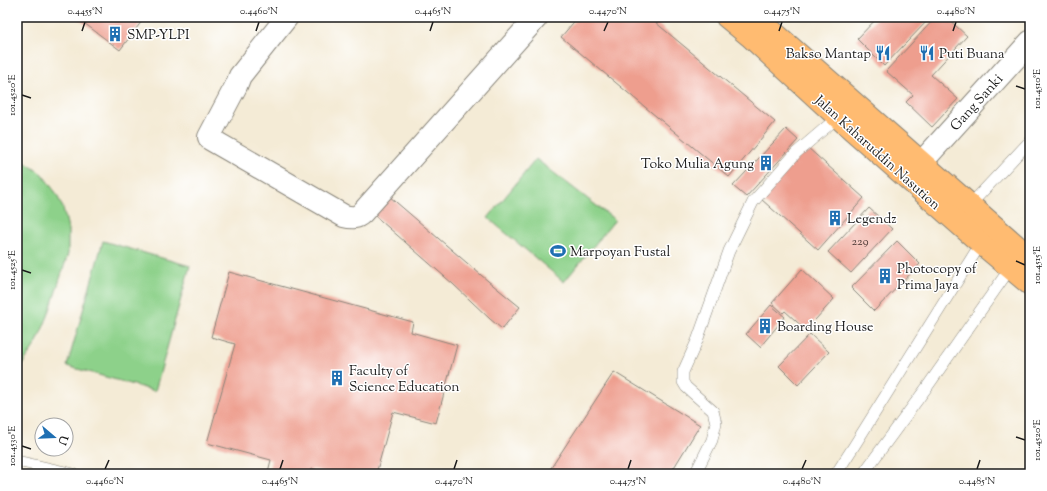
<svg xmlns="http://www.w3.org/2000/svg" width="1047" height="491" font-family="'Sorts Mill Goudy',serif">
  <style>
    .green { fill: #8dd18a; stroke: #547653 }
    .building { fill: #ee9e8e }
    .lines { fill: none; stroke-linecap: round; stroke-linejoin: round }
    .lane-casing { stroke: #888479; stroke-width: 12 }
    .street-casing { stroke: #888479; stroke-width: 24 }
    .highway-casing { stroke: #888479; stroke-width: 24 }
    .lane { stroke: #fff; stroke-width: 11 }
    .street { stroke: #fff; stroke-width: 22 }
    .highway { stroke: #ffbb71; stroke-width: 22 }
    .ticks { fill: none; stroke: #1c1c1c; stroke-width: 1.5 }
    .labels { text-anchor: middle; stroke-width: 3; stroke-linejoin: round; paint-order: stroke }
    .number-label { font-size: 12px; fill: #503c38 }
    .poi-label { font-size: 14px; fill: #1c1c1c; stroke: #fff; text-anchor: start }
    .street-label { font-size: 14px; fill: #1c1c1c; stroke: #fff }
    .neatline { fill: none; stroke: #1c1c1c; stroke-width: 1.5 }
    .ticks-label { font-size: 10px; text-anchor: middle; fill: #1c1c1c }
  </style>
  <rect width="100%" height="100%" fill="#fff"/>
  <filter id="ink" filterUnits="userSpaceOnUse"><feTurbulence type="fractalNoise" baseFrequency=".025" numOctaves="2"/><feDisplacementMap in="SourceGraphic" scale="8" xChannelSelector="R" yChannelSelector="G"/><feConvolveMatrix kernelMatrix="1 2 1 2 8 2 1 2 1" color-interpolation-filters="sRGB"/></filter>
  <filter id="wash" filterUnits="userSpaceOnUse"><feTurbulence type="fractalNoise" baseFrequency=".012" numOctaves="4" result="noise"/><feDisplacementMap in="SourceGraphic" scale="16" xChannelSelector="R" yChannelSelector="G"/><feGaussianBlur stdDeviation="0.9" result="paint"/><feColorMatrix in="noise" values="0 0 0 0 0 0 0 0 0 0 0 0 0 0 0 0 0 1.4 0 .05"/><feComposite in="paint" operator="in"/></filter>
  <g filter="url(#wash)">
    <rect width="100%" height="100%" fill="#f4ebd6"/>
    <g class="green">
      <path d="M17,157L42,174L56,193L63,208L68,228V254L48,316L37,342L22,365L17,370Z"/>
      <path d="M536,159L615,220L564,282L488,218Z"/>
      <path d="M103,241L190,266L155,391L67,366Z"/>
    </g>
    <g id="blocks">
      <g class="building">
        <path d="M76,17H145L120,50Z"/>
        <path d="M578,17H649L775,122L729,177L561,37Z"/>
        <path d="M878,17H926L928,20L884,66L857,39Z"/>
        <path d="M936,17H946L967,36L931,75L958,99L932,127L906,102L913,95L886,71Z"/>
        <path d="M786,129L798,140L746,197L733,186Z"/>
        <path d="M807,147L864,198L818,250L761,199Z"/>
        <path d="M389,196L488,281L520,307L502,329L490,319L453,284L373,214Z"/>
        <path d="M869,208L892,229L851,273L828,252Z"/>
        <path d="M897,241L920,264L874,311L851,288Z"/>
        <path d="M802,269L834,299L806,330L785,311L783,313L772,303Z"/>
        <path d="M229,272L413,322L411,332L457,345L436,423L393,412L376,474H331L312,469L310,474H277L268,472L271,460L207,443L235,344L211,337Z"/>
        <path d="M771,305L785,317L760,347L746,334Z"/>
        <path d="M810,334L829,352L798,385L779,366Z"/>
        <path d="M614,372L700,425L670,474H547Z"/>
      </g>
    </g>
  </g>
  <g filter="url(#ink)">
    <use href="#blocks" fill-opacity="0" stroke="#888479" stroke-width="1"/>
    <g class="lines">
      <defs>
        <g id="lane">
          <path d="M970,205L1030,141"/>
          <path d="M17,461L74,474"/>
          <path d="M695,474L712,440L716,423L713,411L686,387L683,382V372L697,341L729,251L753,202L796,153L838,117"/>
          <path d="M836,474L854,446L981,243"/>
          <path d="M863,474L927,387L1011,267"/>
        </g>
        <g id="street">
          <path d="M287,17L240,76L236,86L209,137L210,139L344,216C352,218 357,218 362,213L537,17"/>
          <path d="M921,163L1030,42"/>
        </g>
        <g id="highway">
          <path d="M727,17L750,36L838,117L981,243L1030,284"/>
          <path d="M756,17L1030,258"/>
        </g>
      </defs>
      <use href="#lane" class="lane-casing"/>
      <use href="#street" class="street-casing"/>
      <use href="#highway" class="highway-casing"/>
      <use href="#lane" class="lane"/>
      <use href="#street" class="street"/>
      <use href="#highway" class="highway"/>
    </g>
  </g>
  <path class="ticks" d="M82,31L85,22M256,31L259,22M430,31L433,22M604,31L608,22M779,31L782,22M953,31L956,22M1016,86L1025,89M22,95L31,98M1016,261L1025,265M22,270L31,273M1016,437L1025,440M22,446L31,449M105,469L109,460M280,469L283,460M454,469L457,460M628,469L631,460M802,469L806,460M977,469L980,460"/>
  <defs>
    <symbol id="building-bare" viewBox="-9 -9 18 18"><path d="M-4-6H4V6H1V3H-1V6H-4ZM-2.5-4.3h1.7v1.8h-1.7ZM.8-4.3h1.7v1.8H.8ZM-2.5-1h1.7V.8h-1.7ZM.8-1h1.7V.8H.8Z" fill="#1f6fb2" stroke="#fff" stroke-width="2.5" paint-order="stroke"/></symbol>
    <symbol id="restaurant-bare" viewBox="-9 -9 18 18"><path d="M-5-6h1v4h1v-4h1v4h1v-4h1v5L-1.5 .5V6h-2V.5L-5-1ZM5-6V6H3V1.5H1.5Q1.5-4 5-6Z" fill="#1f6fb2" stroke="#fff" stroke-width="2.5" paint-order="stroke"/></symbol>
    <symbol id="stadium-bare" viewBox="-9 -9 18 18"><path d="M0-5a6.5 5 0 1 0 0 10a6.5 5 0 1 0 0-10ZM-3.5-1.8h7v3.6h-7Z" fill="#1f6fb2" stroke="#fff" stroke-width="2.5" paint-order="stroke"/></symbol>
  </defs>
  <g fill-rule="evenodd">
    <use href="#building-bare" x="104" y="23" width="22" height="22"/>
    <use href="#restaurant-bare" x="872" y="42" width="22" height="22"/>
    <use href="#restaurant-bare" x="916" y="42" width="22" height="22"/>
    <use href="#building-bare" x="755" y="152" width="22" height="22"/>
    <use href="#building-bare" x="824" y="207" width="22" height="22"/>
    <use href="#stadium-bare" x="547" y="240" width="22" height="22"/>
    <use href="#building-bare" x="874" y="265" width="22" height="22"/>
    <use href="#building-bare" x="754" y="315" width="22" height="22"/>
    <use href="#building-bare" x="326" y="367" width="22" height="22"/>
  </g>
  <g class="labels">
    <g class="number-label">
      <text x="860" y="245">229</text>
    </g>
    <g class="poi-label">
      <text x="127" y="39">SMP-YLPI</text>
      <text x="871" y="58" text-anchor="end">Bakso Mantap</text>
      <text x="939" y="58">Puti Buana</text>
      <text x="754" y="168" text-anchor="end">Toko Mulia Agung</text>
      <text x="847" y="223">Legendz</text>
      <text x="570" y="256">Marpoyan Fustal</text>
      <text x="897" y="273">Photocopy of<tspan x="897" dy="16">Prima Jaya</tspan></text>
      <text x="777" y="331">Boarding House</text>
      <text x="349" y="375">Faculty of<tspan x="349" dy="16">Science Education</tspan></text>
    </g>
    <g class="street-label">
      <text transform="translate(976 102) rotate(-48)" y="5">Gang Sanki</text>
      <text transform="translate(878 152) rotate(42)" y="5">Jalan Kaharuddin Nasution</text>
    </g>
  </g>
  <rect width="1047" height="491" fill="none" stroke="#fff" stroke-width="44"/>
  <g transform="translate(54 437) rotate(109)"><circle r="19" fill="#ffffff" stroke="#a4a4a4"/>
  <path d="M0-3L7 15L0 10L-7 15Z" fill="#1f6fb2"/>
  <text y="-6" font-size="11" font-weight="bold" text-anchor="middle" fill="#1c1c1c">U</text>
  </g>
  <rect x="22" y="22" width="1003" height="447" class="neatline"/>
  <g class="ticks-label">
    <text x="85" y="14">0.4455°N</text>
    <text x="259" y="14">0.4460°N</text>
    <text x="433" y="14">0.4465°N</text>
    <text x="608" y="14">0.4470°N</text>
    <text x="782" y="14">0.4475°N</text>
    <text x="956" y="14">0.4480°N</text>
    <text transform="translate(1036 89) rotate(-90)" y="4">101.4510°E</text>
    <text transform="translate(11 95) rotate(-90)" y="4">101.4520°E</text>
    <text transform="translate(1036 265) rotate(-90)" y="4">101.4515°E</text>
    <text transform="translate(11 270) rotate(-90)" y="4">101.4525°E</text>
    <text transform="translate(1036 440) rotate(-90)" y="4">101.4520°E</text>
    <text transform="translate(11 446) rotate(-90)" y="4">101.4530°E</text>
    <text x="105" y="484">0.4460°N</text>
    <text x="280" y="484">0.4465°N</text>
    <text x="454" y="484">0.4470°N</text>
    <text x="628" y="484">0.4475°N</text>
    <text x="802" y="484">0.4480°N</text>
    <text x="977" y="484">0.4485°N</text>
  </g>
</svg>
